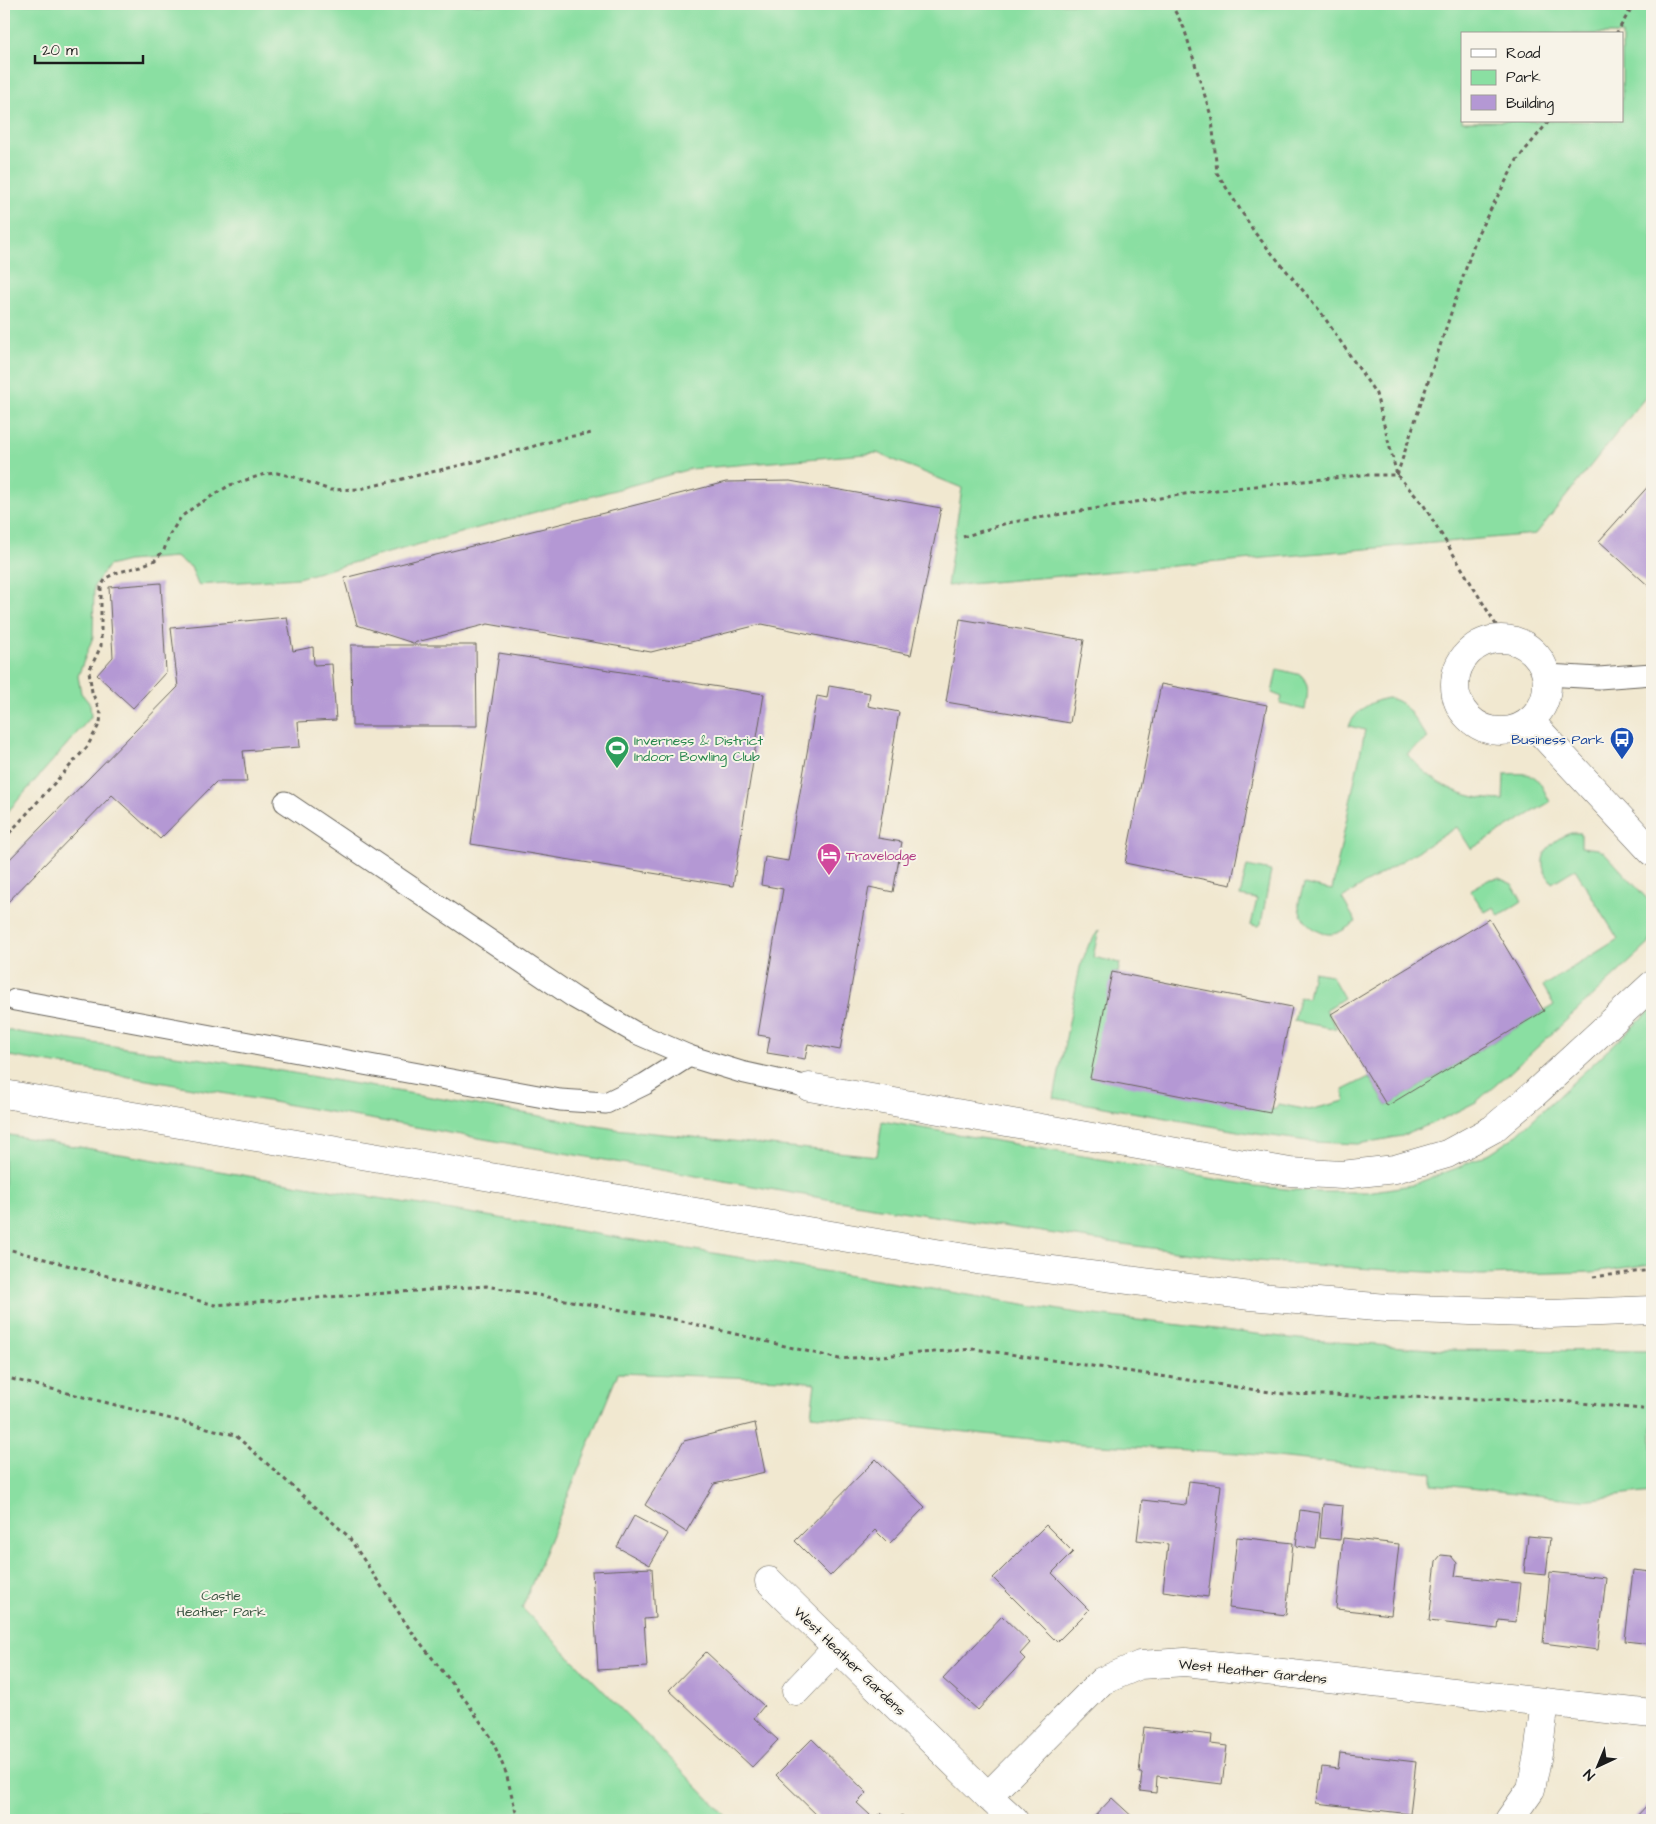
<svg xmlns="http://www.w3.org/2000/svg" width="1656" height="1824" font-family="'Architects Daughter',sans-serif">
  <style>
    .green { fill: #8adfa2; stroke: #537e5f; fill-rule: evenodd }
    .building { fill: #b498d4 }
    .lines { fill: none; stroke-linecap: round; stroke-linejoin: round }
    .lane-casing { stroke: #67635b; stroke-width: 23 }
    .street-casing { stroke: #67635b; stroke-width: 29 }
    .primary-casing { stroke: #67635b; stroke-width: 29 }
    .path { stroke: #67635b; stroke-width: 3; stroke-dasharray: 4 4; stroke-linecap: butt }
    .lane { stroke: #fff; stroke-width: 21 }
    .street { stroke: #fff; stroke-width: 28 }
    .primary { stroke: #fff; stroke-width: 28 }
    .labels { text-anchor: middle; stroke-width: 4; stroke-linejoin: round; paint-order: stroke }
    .transit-label { font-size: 14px; fill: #164399; stroke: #f7f3e8; text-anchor: end }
    .leisure-label { font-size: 14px; fill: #27864d; stroke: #f7f3e8; text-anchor: start }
    .hotel-label { font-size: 14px; fill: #b23c85; stroke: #f7f3e8; text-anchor: start }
    .park-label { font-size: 14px; fill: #3d5644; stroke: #f7f3e8 }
    .street-label { font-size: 14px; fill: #1c1c1c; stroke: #f7f3e8 }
  </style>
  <rect width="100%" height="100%" fill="#f7f3e8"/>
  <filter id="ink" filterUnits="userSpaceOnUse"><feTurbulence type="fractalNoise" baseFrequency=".02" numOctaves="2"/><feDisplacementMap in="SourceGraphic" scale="10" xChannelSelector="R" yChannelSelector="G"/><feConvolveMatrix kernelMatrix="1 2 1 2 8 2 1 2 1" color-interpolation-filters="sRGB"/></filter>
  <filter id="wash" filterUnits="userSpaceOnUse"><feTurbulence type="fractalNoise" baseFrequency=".0096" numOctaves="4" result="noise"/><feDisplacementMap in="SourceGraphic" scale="20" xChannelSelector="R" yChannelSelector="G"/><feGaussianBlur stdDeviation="1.12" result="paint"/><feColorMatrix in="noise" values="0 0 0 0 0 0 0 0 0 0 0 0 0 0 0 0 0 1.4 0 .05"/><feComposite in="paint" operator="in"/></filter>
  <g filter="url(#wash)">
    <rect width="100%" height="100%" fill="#f1e8d0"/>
    <g class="green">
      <path d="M4,4H1652V389L1536,534L947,586L962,488L877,453L690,469L298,578L198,585L191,567L175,557L128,561L108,566L94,586L93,637L78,676L81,693L90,704L91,717L4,816ZM1462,34H1622V121H1462Z"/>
      <path d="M1277,669L1301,675C1311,686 1307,696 1305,710L1280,704L1282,697L1272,693Z"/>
      <path d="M1387,698C1410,701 1414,723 1428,738L1407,754C1434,785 1462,799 1503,800L1504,774C1536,773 1535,772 1550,802L1471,849L1457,827L1342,898L1356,922C1349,926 1340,934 1331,934C1318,935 1301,921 1299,908C1298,901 1302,892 1304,884L1332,890L1365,730L1349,726C1355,711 1371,701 1387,698Z"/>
      <path d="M1571,833H1581V847L1598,849L1605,853L1650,902C1655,912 1654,934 1649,944L1506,1076L1476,1102L1440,1120L1402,1136L1358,1144L1315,1142L1243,1132L1054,1098L1080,967L1089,944L1099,930L1093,957L1120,963L1118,973L1112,972L1270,1113L1271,1109H1276L1278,1104L1309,1110L1345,1101L1343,1090L1369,1077L1387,1106L1554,1005L1543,986L1618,939L1575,869L1552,883C1549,878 1543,871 1543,865C1541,849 1558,837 1571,833Z"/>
      <path d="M1247,866L1271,871L1261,924L1259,926L1251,925L1257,899L1240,896Z"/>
      <path d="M1499,878L1512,884L1522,901L1499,916L1494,907L1485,912L1470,890L1490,879Z"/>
      <path d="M1313,972L1331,975L1344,998L1326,1010L1337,1029L1294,1021L1299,997L1308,998Z"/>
      <path d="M1652,1009V1264L1592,1272L1481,1275L1372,1269L1256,1261L1136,1246L867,1206L4,1055V1030L264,1068L615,1129L877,1156L882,1121L1255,1186L1317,1192H1367L1412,1185L1457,1168L1490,1153L1514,1137Z"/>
      <path d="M4,1134L341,1192L1078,1313L1299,1339L1442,1350L1652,1351V1492L1581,1500L1432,1484V1473L1238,1453L1067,1443L811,1415L815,1383L784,1379L618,1373L522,1608L730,1820H4Z"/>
    </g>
    <g id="blocks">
      <g class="building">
        <path d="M790,481L941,508L911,655L762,624L651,652L488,624L413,643L357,625L344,578L616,510L726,482Z"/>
        <path d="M1652,482V589L1599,541Z"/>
        <path d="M161,583L166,672L133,708L97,675L113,657L109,587Z"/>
        <path d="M287,617L293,651L313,647L314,665L332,664L336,720L298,722L300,747L243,751L247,782H216L160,839L112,795L4,906V865L178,687L171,628Z"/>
        <path d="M960,619L1084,640L1070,723L946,702Z"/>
        <path d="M351,645H476L477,726H352Z"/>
        <path d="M499,653L764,694L733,886L471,844Z"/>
        <path d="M1161,684L1267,705L1231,885L1125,863Z"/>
        <path d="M829,686L870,693L868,706L899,712L878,838L902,842L893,892L869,887L840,1050L808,1044L805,1059L767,1053L770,1037L758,1035L783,889L761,885L765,857L788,861L817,696L827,698Z"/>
        <path d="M1489,919L1544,1011L1387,1106L1331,1014Z"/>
        <path d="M1112,972L1292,1007L1270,1113L1090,1078Z"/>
        <path d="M755,1423L765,1472L714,1484L686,1532L645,1505L684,1441Z"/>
        <path d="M876,1459L925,1507L889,1544L875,1530L830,1576L795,1541Z"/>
        <path d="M1189,1481L1221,1485L1208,1597L1163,1591L1168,1544L1137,1540L1142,1500L1186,1505Z"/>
        <path d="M1323,1504L1343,1506L1340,1540L1320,1538Z"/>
        <path d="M1300,1510L1320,1513L1316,1549L1296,1546Z"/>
        <path d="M634,1516L668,1534L650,1565L617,1547Z"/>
        <path d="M1046,1525L1073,1552L1052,1573L1089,1610L1057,1642L993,1578Z"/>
        <path d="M1528,1536L1550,1538L1546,1575L1524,1573Z"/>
        <path d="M1237,1537L1293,1543L1286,1615L1229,1608Z"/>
        <path d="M1343,1538L1399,1544L1391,1615L1336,1609Z"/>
        <path d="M1441,1555L1451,1556L1457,1563L1455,1576L1520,1583L1516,1622L1499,1620L1498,1629L1429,1621L1436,1561Z"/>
        <path d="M652,1568L655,1618L644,1619L647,1667L598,1670L592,1571Z"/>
        <path d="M1633,1570L1652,1572V1644L1625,1641Z"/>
        <path d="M1550,1572L1606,1578L1598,1650L1543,1643Z"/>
        <path d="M1002,1616L1030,1643L1020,1654L1025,1659L978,1710L943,1679Z"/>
        <path d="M706,1652L764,1706L754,1718L778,1740L752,1767L669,1690Z"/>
        <path d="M1144,1727L1212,1735L1211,1744L1227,1746L1222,1784L1157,1776L1156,1793L1140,1791L1142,1773H1139Z"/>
        <path d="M812,1739L867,1793L857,1803L870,1815L865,1820H822L776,1775Z"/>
        <path d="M1340,1753L1416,1762L1410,1814L1317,1803L1322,1767L1338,1769Z"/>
        <path d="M1112,1798L1136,1820H1091Z"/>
        <path d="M1652,1800V1820H1633Z"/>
        <path d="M881,1813L888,1820H874Z"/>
        <path d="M902,1815L907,1820H897Z"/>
      </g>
    </g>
  </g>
  <g filter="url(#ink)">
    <use href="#blocks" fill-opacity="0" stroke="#67635b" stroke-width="1"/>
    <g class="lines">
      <defs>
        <g id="lane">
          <path d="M1547,675L1599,678L1652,674"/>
          <path d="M285,802L575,998L636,1033L689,1056L741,1072L809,1087"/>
          <path d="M15,1000L560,1100L606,1103L645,1084L689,1056"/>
        </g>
        <g id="street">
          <circle cx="1501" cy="685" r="46"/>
          <path d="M1530,721L1652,852"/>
          <path d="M809,1087L1290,1172L1342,1175L1395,1169L1447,1154L1493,1129L1534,1094L1652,985"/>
          <path d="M769,1581L988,1796L1102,1681L1140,1665L1185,1662L1652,1714"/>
          <path d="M796,1691L837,1648"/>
          <path d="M988,1796L1014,1820"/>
          <path d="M1509,1820L1531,1789L1538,1754L1545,1703"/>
        </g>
        <path id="primary" d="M4,1094L977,1260L1250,1296L1387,1308L1550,1314L1652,1310"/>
      </defs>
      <use href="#lane" class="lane-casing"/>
      <use href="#street" class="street-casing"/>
      <use href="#primary" class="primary-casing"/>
      <g class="path">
        <path d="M1171,4L1184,28L1212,119L1217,173L1255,233L1320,311L1376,394L1397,475"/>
        <path d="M1616,34L1634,4"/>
        <path d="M1397,475L1477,235L1517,160L1549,121"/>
        <path d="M963,537L1007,523L1197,492L1362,475H1397L1423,504L1504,638"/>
        <path d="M4,839L87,747L100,723L101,714L92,692L89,671L101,646V587L106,578L116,573L141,566L155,560L164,550L170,534L181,517L194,507L230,485L265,474L277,473L294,477L330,490L360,489L495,457L567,437L593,433"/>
        <path d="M4,1248L215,1305L486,1286L673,1319L839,1359L975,1349L1284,1394L1560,1401L1652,1410"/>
        <path d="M1593,1277L1652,1270"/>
        <path d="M4,1377L235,1435L348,1536L411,1631L466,1701L491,1737L506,1773L518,1820"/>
      </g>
      <use href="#lane" class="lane"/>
      <use href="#street" class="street"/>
      <use href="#primary" class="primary"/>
    </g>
  </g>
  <defs>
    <symbol id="bus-pin" viewBox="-11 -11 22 30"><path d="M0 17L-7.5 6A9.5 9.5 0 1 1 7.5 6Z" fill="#1a4fb4" stroke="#f7f3e8"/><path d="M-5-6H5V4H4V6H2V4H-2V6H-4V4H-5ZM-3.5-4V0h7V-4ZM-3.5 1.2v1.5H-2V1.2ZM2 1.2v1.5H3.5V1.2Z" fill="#fff"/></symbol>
    <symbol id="stadium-pin" viewBox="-11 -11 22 30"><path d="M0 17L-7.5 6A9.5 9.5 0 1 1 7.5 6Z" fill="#2e9e5b" stroke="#f7f3e8"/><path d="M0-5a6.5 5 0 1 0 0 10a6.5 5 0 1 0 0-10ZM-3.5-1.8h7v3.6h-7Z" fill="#fff"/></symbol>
    <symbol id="hotel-pin" viewBox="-11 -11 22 30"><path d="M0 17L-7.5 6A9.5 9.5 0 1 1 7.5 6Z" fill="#d1479c" stroke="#f7f3e8"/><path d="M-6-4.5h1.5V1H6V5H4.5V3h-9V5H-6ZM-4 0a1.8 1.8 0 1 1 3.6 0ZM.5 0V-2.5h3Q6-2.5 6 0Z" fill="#fff"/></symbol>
  </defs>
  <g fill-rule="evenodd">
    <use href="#bus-pin" x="1608" y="725" width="28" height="38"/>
    <use href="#stadium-pin" x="603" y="734" width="28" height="38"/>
    <use href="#hotel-pin" x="815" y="841" width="28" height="38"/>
  </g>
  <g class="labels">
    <g class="transit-label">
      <text x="1604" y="744">Business Park</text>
    </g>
    <g class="leisure-label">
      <text x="634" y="745">Inverness &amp; District<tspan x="634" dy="16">Indoor Bowling Club</tspan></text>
    </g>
    <g class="hotel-label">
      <text x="846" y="860">Travelodge</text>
    </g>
    <g class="park-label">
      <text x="221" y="1600">Castle<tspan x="221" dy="16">Heather Park</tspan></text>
    </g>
    <g class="street-label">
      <text transform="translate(850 1661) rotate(44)" y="5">West Heather Gardens</text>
      <text transform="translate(1253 1671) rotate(6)" y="5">West Heather Gardens</text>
    </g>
  </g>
  <rect width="1656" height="1824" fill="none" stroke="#f7f3e8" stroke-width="20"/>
  <rect x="1461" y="32" width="162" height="90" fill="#f7f3e8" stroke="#9f9d96"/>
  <rect x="1471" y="49" width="25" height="8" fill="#ffffff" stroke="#9f9d96"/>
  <text x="1506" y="58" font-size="15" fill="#1c1c1c">Road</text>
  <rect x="1471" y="70" width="25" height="15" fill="#8adfa2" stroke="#9f9d96"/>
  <text x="1506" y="82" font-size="15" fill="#1c1c1c">Park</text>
  <rect x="1471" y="95" width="25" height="15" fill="#b498d4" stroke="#9f9d96"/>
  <text x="1506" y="108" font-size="15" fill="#1c1c1c">Building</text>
  <g transform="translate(1598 1766) rotate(224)" stroke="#f7f3e8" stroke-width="4" paint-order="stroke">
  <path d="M0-4L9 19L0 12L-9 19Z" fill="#1c1c1c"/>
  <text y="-8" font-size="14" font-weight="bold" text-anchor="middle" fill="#1c1c1c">N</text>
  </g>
  <path d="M35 55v8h108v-8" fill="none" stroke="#1c1c1c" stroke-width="2.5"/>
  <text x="42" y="55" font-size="15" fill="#1c1c1c" stroke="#f7f3e8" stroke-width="4" paint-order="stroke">20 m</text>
</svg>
